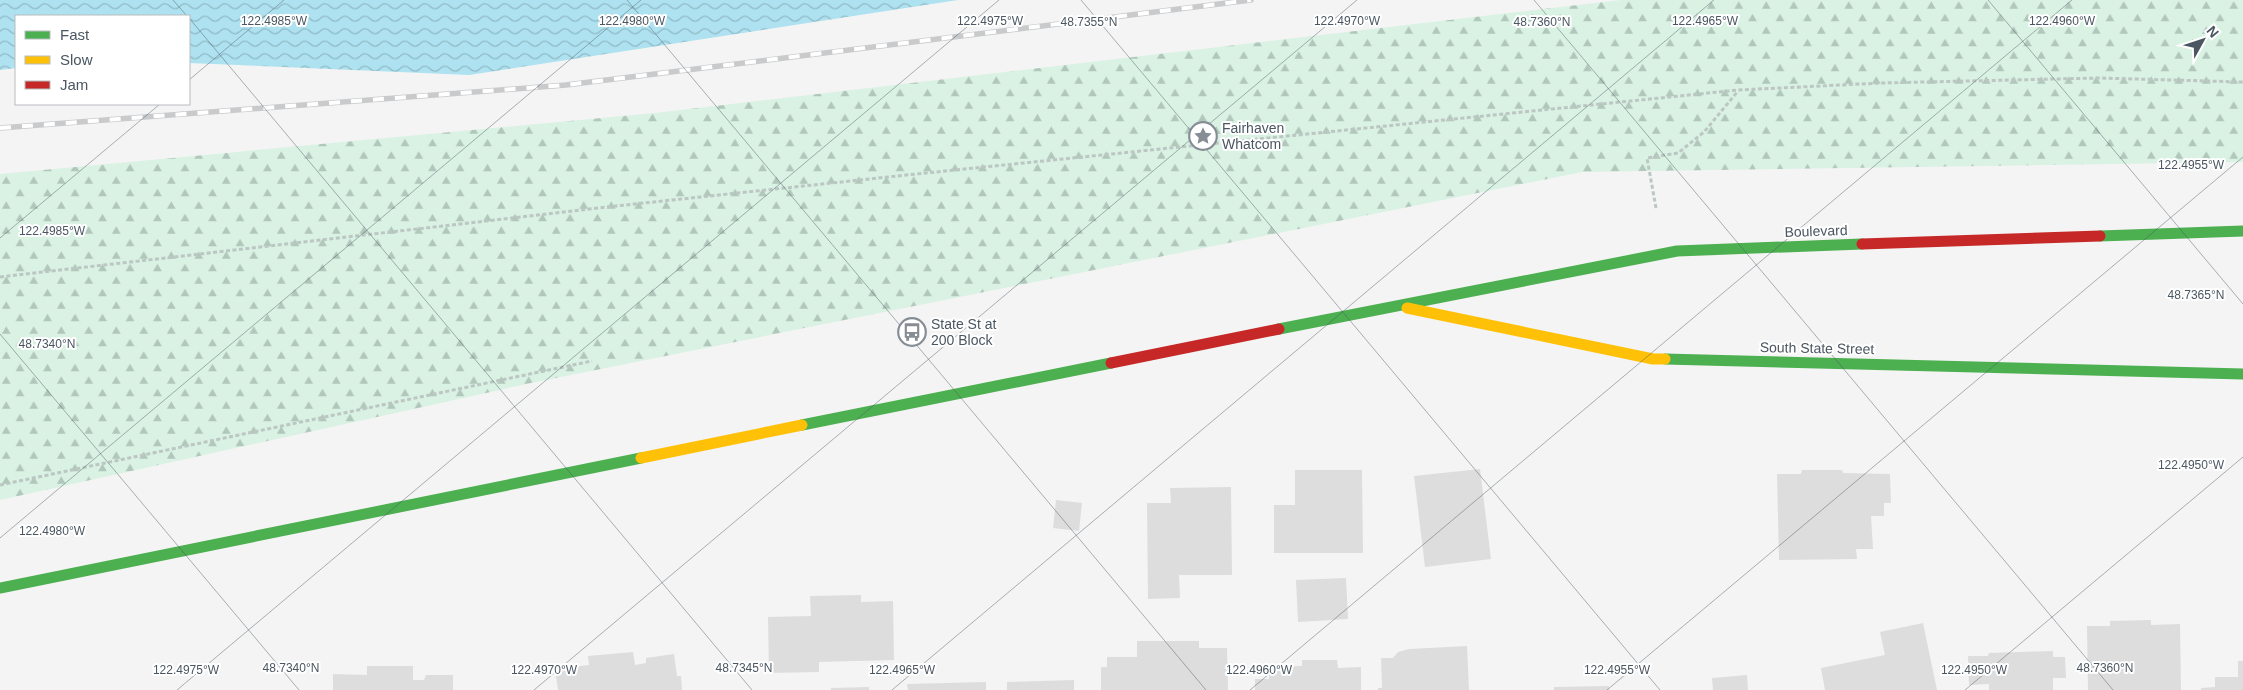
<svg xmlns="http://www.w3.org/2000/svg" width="2243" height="690" font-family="Helvetica,sans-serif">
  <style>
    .forest { fill: url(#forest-firs) }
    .water { fill: url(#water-waves) }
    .building { fill: #ddddde }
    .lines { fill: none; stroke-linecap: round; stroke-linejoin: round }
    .path { stroke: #bcc7c4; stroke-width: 3; stroke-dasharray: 4 2.5; stroke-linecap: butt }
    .fast { stroke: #4caf50; stroke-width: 11 }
    .slow { stroke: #ffc107; stroke-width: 11 }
    .jam { stroke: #c62828; stroke-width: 11 }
    .rail-casing { stroke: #c9cacc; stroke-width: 5.5 }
    .rail { stroke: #fff; stroke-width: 4; stroke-dasharray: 11; stroke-linecap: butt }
    .ticks { fill: none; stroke: #4a5661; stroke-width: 1; stroke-opacity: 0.45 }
    .labels { text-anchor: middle; stroke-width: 4; stroke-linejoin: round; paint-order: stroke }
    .poi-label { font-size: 14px; fill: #4a5661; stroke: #fff; text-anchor: start }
    .street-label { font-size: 14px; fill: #4a5661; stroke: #fff }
    .ticks-label { font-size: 12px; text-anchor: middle; fill: #4a5661; stroke: #fff; stroke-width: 4; stroke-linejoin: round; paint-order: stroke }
  </style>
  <defs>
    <pattern id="forest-firs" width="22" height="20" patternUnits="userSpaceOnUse" patternTransform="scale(1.25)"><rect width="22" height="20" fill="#d9f2e3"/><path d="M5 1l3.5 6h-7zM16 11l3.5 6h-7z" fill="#b2c7bb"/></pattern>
    <pattern id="water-waves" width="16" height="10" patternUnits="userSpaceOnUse" patternTransform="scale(1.25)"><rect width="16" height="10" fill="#aee2f0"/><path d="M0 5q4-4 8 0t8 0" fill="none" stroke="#90bac6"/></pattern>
  </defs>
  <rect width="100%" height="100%" fill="#f4f4f4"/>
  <path class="forest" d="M1621,0H2243V162L1582,172L531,383L0,500V174L655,113Z"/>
  <path class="water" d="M0,0H958L469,75L189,63V16H16V68L0,70Z"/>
  <g class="building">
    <path d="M1480,469L1491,559L1425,567L1414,476Z"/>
    <path d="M1295,470H1362L1363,553H1274V505H1295Z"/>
    <path d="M1802,470H1842L1843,473L1890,474L1891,503H1884V516H1871L1873,549H1856L1857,559L1779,560L1777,474H1801Z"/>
    <path d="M1231,487L1232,575H1179L1180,598L1148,599L1147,503H1171L1170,488Z"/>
    <path d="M1056,500L1082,503L1079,531L1053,528Z"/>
    <path d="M1346,578L1348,619L1298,622L1296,580Z"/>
    <path d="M861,595V602L893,601L894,660L819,662V672L769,673L768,617L811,616L810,596Z"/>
    <path d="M2151,620V625L2180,624L2181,690H2088L2087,626H2110V621Z"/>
    <path d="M1923,623L1937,690H1825L1821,668L1885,655L1880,632Z"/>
    <path d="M1137,641H1199V648H1227L1228,690H1101V667H1107V657H1137Z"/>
    <path d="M1467,646L1469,690H1378V688H1382L1381,658H1393L1398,652L1409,649Z"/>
    <path d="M2053,651V657H2065L2066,678H2053V690H1989V684L1969,685L1968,656H1988L1989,653Z"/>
    <path d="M633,652L635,665L646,663V658L674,654L677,676H681L682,690H558L555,669L589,665L588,656Z"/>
    <path d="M1302,660H1337L1338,668L1361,667V690H1255V679H1269V667L1302,666Z"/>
    <path d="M2238,661H2243V690H2201V688L2215,687V677H2238Z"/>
    <path d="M367,666H413V680H424L426,675H453V690H333V674L367,675Z"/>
    <path d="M1747,675L1748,690H1713L1712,678Z"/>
    <path d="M1074,680V690H1007V682Z"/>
    <path d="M986,682V690H908L907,684Z"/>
    <path d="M1609,686V690H1554V687Z"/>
    <path d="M869,687V690H831V688Z"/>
  </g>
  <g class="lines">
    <g class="path">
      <path d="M1656,208L1647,158L1678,153L1704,132L1738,91"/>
      <path d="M0,277L616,206L916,174L1738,90L1882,83L2099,78L2243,82"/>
      <path d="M0,485L592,361"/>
    </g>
    <g class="fast">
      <path d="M2100,236L2243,231"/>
      <path d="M1279,329L1677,251L1862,244"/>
      <path d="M1665,359L2243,374"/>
      <path d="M802,425L1111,363"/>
      <path d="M0,588L641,458"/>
    </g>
    <g class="slow">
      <path d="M1407,308L1653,359H1665"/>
      <path d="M641,458L802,425"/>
    </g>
    <g class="jam">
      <path d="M1862,244L2100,236"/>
      <path d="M1111,363L1279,329"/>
    </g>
    <defs>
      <path id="rail" d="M0,128L566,85L1251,0"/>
    </defs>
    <use href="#rail" class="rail-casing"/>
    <use href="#rail" class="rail"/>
  </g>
  <path class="ticks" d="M173,0L187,16M627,0L1206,690M1081,0L1660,690M1534,0L2113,690M1988,0L2243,304M189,18L752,690M189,80L284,0M0,238L160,104M0,334L299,690M0,538L641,0M177,690L999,0M534,690L1357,0M892,690L1714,0M1250,690L2072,0M1607,690L2243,157M1965,690L2243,457"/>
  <defs>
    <symbol id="sight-ring" viewBox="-11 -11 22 22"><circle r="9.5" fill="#fff" stroke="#868d94" stroke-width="1.5"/><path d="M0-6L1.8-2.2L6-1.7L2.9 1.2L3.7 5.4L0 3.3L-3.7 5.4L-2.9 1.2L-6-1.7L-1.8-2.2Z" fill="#868d94"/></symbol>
    <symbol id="bus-ring" viewBox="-11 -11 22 22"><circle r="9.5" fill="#fff" stroke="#868d94" stroke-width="1.5"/><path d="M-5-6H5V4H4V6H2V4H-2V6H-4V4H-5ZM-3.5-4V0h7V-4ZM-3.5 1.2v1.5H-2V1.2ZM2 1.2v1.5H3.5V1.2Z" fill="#868d94"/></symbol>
  </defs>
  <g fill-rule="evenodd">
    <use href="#sight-ring" x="1187" y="120" width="32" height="32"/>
    <use href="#bus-ring" x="896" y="316" width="32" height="32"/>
  </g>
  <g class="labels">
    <g class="poi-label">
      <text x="1222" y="133">Fairhaven<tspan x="1222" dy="16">Whatcom</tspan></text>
      <text x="931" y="329">State St at<tspan x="931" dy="16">200 Block</tspan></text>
    </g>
    <g class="street-label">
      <text transform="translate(1816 231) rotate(-2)" y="5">Boulevard</text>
      <text transform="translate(1817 348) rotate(1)" y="5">South State Street</text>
    </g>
  </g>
  <g class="ticks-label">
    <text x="632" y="25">122.4980°W</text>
    <text x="990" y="25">122.4975°W</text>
    <text x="1347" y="25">122.4970°W</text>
    <text x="1705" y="25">122.4965°W</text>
    <text x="2062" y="25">122.4960°W</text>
    <text x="274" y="25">122.4985°W</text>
    <text x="1089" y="26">48.7355°N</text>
    <text x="1542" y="26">48.7360°N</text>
    <text x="2191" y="169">122.4955°W</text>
    <text x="52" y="235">122.4985°W</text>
    <text x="2196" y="299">48.7365°N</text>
    <text x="47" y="348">48.7340°N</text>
    <text x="2191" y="469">122.4950°W</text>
    <text x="52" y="535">122.4980°W</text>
    <text x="291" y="672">48.7340°N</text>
    <text x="744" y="672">48.7345°N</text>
    <text x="2105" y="672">48.7360°N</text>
    <text x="186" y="674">122.4975°W</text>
    <text x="544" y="674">122.4970°W</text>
    <text x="902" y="674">122.4965°W</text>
    <text x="1259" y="674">122.4960°W</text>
    <text x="1617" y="674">122.4955°W</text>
    <text x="1974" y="674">122.4950°W</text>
  </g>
  <rect x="15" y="15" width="175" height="90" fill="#ffffff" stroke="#b7bbc0"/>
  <rect x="25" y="31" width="25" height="8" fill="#4caf50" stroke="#b7bbc0"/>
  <text x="60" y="40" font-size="15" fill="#4a5661">Fast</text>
  <rect x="25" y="56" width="25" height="8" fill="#ffc107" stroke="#b7bbc0"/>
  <text x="60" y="65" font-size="15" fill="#4a5661">Slow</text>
  <rect x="25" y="81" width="25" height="8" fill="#c62828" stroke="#b7bbc0"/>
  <text x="60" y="90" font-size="15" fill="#4a5661">Jam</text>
  <g transform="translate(2203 40) rotate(50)" stroke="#ffffff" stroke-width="4" paint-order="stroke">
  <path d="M0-4L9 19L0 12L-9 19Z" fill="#4a5661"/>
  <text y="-8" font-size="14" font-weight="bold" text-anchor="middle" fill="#4a5661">N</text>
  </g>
</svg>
